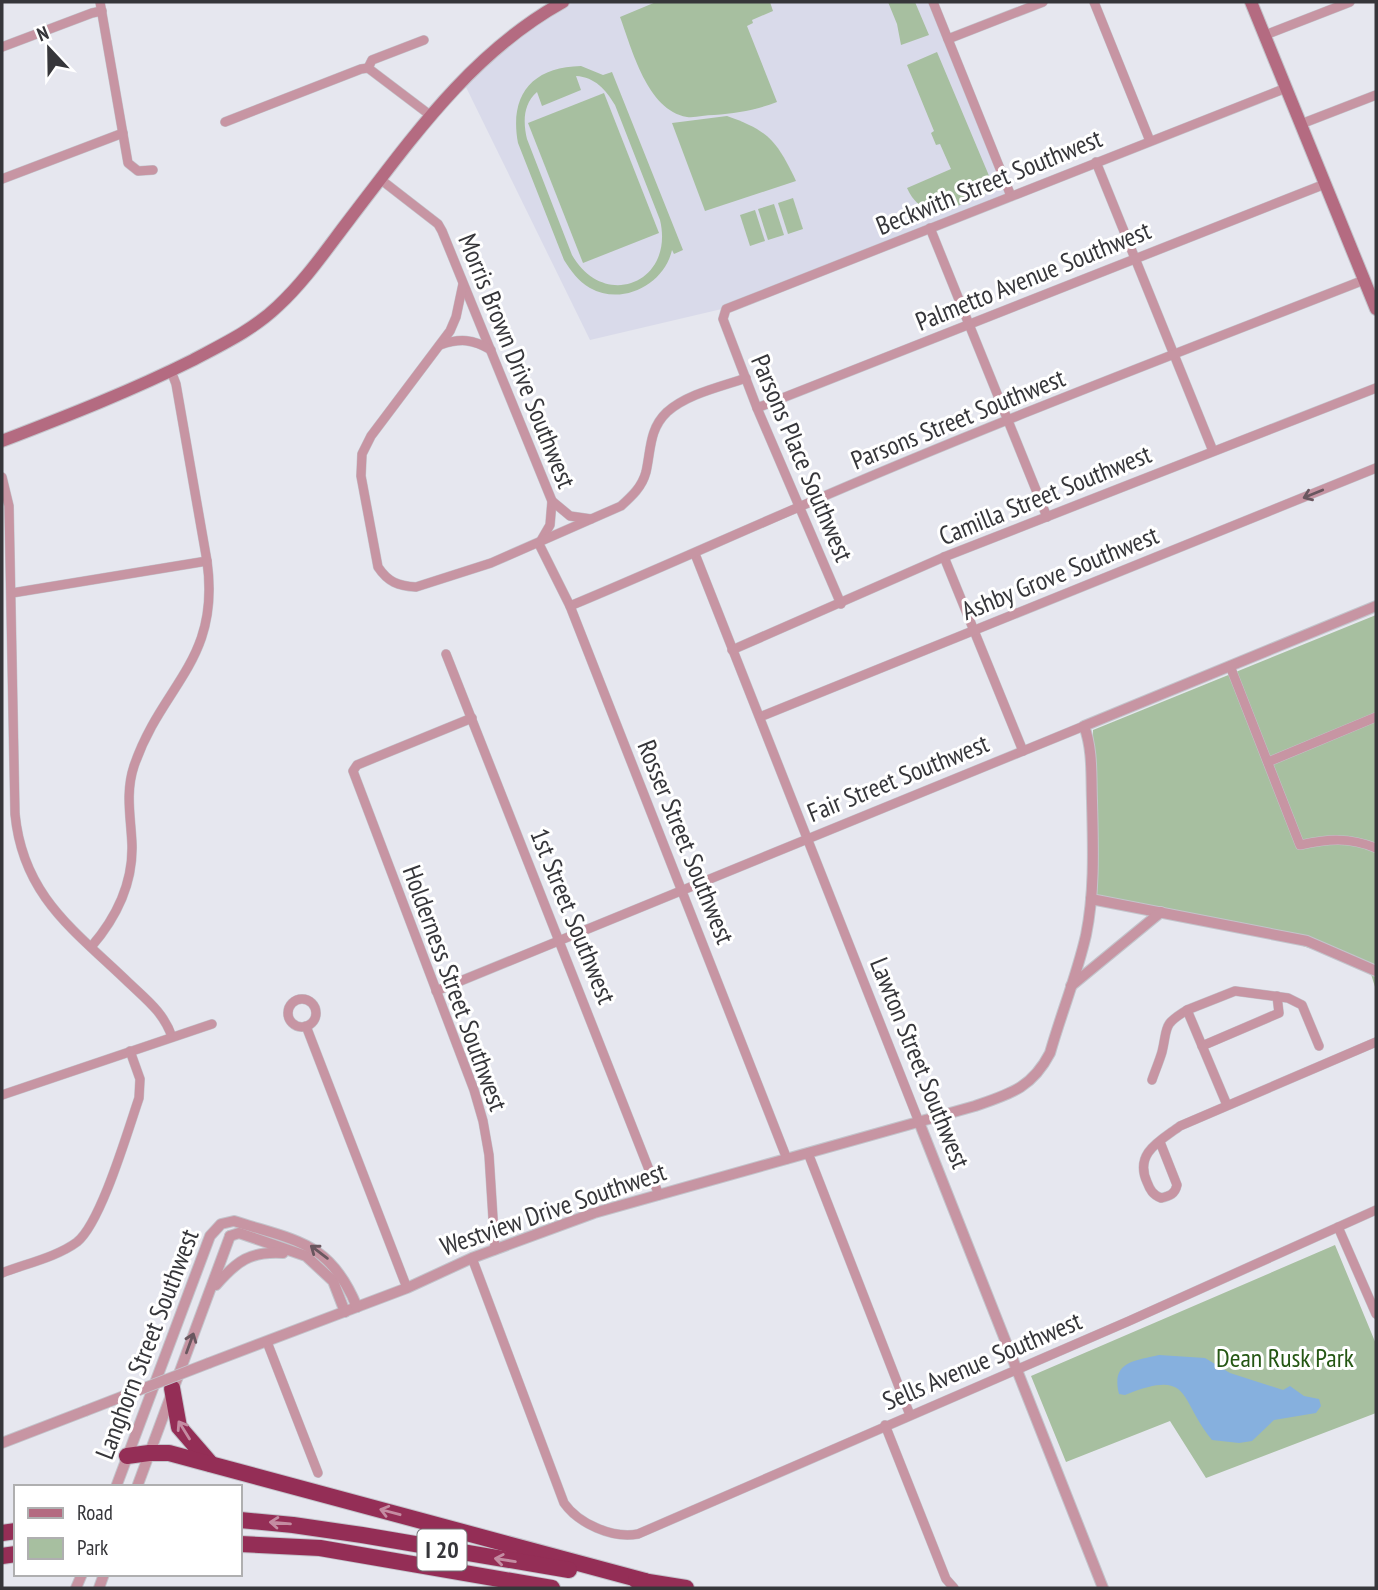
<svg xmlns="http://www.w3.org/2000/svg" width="1378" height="1590" font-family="'PT Sans Narrow',sans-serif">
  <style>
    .built { fill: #d9daea }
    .green { fill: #a7bfa0; fill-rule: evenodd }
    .water { fill: #86b0de }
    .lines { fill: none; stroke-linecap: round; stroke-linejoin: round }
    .minor-casing { stroke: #c3c4cb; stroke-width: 10 }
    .tertiary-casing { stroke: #c3c4cb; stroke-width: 12 }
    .secondary-casing { stroke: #c3c4cb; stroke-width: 14 }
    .motorway-casing { stroke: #c3c4cb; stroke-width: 18 }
    .minor { stroke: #c795a3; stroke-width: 9 }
    .tertiary { stroke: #c795a3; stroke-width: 10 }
    .secondary { stroke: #b46b81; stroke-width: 12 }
    .motorway { stroke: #942e56; stroke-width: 16 }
    .tertiary-bridge-casing { stroke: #c3c4cb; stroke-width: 12; stroke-linecap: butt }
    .tertiary-bridge { stroke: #c795a3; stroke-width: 10 }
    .oneway { stroke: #69575f }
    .oneway2 { stroke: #c48ca2 }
    .labels { text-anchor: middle; stroke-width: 6; stroke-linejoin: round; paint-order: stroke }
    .shield { fill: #fff; stroke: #727275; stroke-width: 2 }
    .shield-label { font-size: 24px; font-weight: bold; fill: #36363a }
    .street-label { font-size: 26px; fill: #36363a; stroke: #fff }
    .park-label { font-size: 26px; fill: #255714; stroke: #fff }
  </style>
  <rect width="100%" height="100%" fill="#e6e7ef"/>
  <path class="built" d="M563,2H933L1011,196L726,308L590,340L463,81Z"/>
  <g class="green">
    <path d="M656,2H770L773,11L752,20L753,23L747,26L777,102C756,110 737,113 714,115C705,115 695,118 687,117C647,110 632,49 620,17Z"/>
    <path d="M888,2H915L929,35L901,45L897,24Z"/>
    <path d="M937,52L995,190L932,217C922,206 913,202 907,188L951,169L940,144L936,145L931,133L934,131L907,65Z"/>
    <path d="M581,66L603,75L612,72L683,250L674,254L672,250C664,285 622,306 590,288C578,281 571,271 564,260L518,143C509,95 532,67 581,66ZM576,76C595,77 606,90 615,105L660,220C675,283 604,311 572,255L527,139C523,122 523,104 537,92L542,106L581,90Z"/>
    <path d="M604,93L659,233L583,263L528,123Z"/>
    <path d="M727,116C770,131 777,142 796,181L705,211L672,123Z"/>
    <path d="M793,198L803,229L788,234L778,203Z"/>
    <path d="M774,204L784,235L768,240L758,209Z"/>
    <path d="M755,210L765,241L750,246L740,215Z"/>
    <path d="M1376,615V990L1370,971L1328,954L1284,940L1095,904L1093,730Z"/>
    <path d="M1335,1245L1376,1344V1413L1206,1478L1170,1421L1066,1462L1031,1376Z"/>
  </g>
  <path class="water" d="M1159,1355L1205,1358L1230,1373L1283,1390L1290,1386L1304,1396L1319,1399L1321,1406L1316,1413L1274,1420L1252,1441L1239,1443L1212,1440C1178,1399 1193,1368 1125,1395L1119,1394C1111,1362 1133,1361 1159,1355Z"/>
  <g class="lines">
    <defs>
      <g id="minor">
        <path d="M100,2L128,163L138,171L153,170"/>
        <path d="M933,2L1011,196"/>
        <path d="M1094,2L1150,141"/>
        <path d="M1265,35L1350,2"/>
        <path d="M948,39L1043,2"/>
        <path d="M2,47L92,13L102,11"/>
        <path d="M368,68L372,60L424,40"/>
        <path d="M225,122L361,69L368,68L430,115"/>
        <path d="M1301,124L1376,95"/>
        <path d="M1096,162L1213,451"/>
        <path d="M2,179L123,133"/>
        <path d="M380,179L438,224L442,231L552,501L550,525L539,544L570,606L787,1159"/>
        <path d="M930,228L1047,517"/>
        <path d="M463,284L456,317L450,331L371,436L362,454L361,476L378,567C388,582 398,586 416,587L491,563L621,506C632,496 642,487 646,472C651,450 649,429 667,412C687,394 720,387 746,378"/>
        <path d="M440,345C460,338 473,339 491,350"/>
        <path d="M757,408L1325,184"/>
        <path d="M2,477L9,506L15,814C23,896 74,930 129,983C147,1000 164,1013 172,1037"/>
        <path d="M552,501L570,516L591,519"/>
        <path d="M695,554L919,1122"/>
        <path d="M944,557L1023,751"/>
        <path d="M12,593L207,561"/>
        <path d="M841,604L757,408L723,319L726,309L1286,88"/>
        <path d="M570,606C647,574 722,540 799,507C985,426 1175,354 1364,280"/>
        <path d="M732,650L944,557L1376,388"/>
        <path d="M446,654L659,1195"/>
        <path d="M1230,666L1300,845C1328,839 1349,837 1376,848"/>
        <path d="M760,717L1376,468"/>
        <path d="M472,718L357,765L353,771L474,1090L483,1121L489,1155L495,1250"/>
        <path d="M1268,762L1376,717"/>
        <path d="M91,947C116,918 133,885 132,845C131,818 125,793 134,766C162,684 221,661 207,561L176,384L171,371"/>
        <path d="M436,991L1084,726"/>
        <circle cx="302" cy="1013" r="14"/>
        <path d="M306,1026L407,1288"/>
        <path d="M1202,1046L1279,1013L1277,996"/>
        <path d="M1152,1080C1155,1071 1159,1062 1162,1052C1168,1027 1162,1025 1187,1010"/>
        <path d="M2,1095L212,1024"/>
        <path d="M1227,1105L1187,1010L1235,991L1288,998L1302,1005L1319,1046"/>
        <path d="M1160,1142L1177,1185C1175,1194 1170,1196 1161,1198C1153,1195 1150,1190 1147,1182C1134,1153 1160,1141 1180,1126L1376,1042"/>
        <path d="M808,1153L910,1415"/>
        <path d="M1338,1227L1376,1314"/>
        <path d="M472,1258L564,1503C578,1523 612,1539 638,1534L1129,1321L1376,1210"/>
        <path d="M2,1273C25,1264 57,1257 77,1242C101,1223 128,1130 139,1098L140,1079L130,1051"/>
        <path d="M267,1342L318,1473"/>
        <path d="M885,1425L946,1579L954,1588"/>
      </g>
      <g id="tertiary">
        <path d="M1091,899L1307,941L1376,971"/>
        <path d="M1071,986L1161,912"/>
        <path d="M919,1122L1103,1588"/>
        <path d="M230,1236L239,1233L306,1256L333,1281L345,1312"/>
        <path d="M216,1285C237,1261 250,1251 283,1253"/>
        <path d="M209,1363L407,1288L472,1258L594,1213L975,1106C1010,1094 1032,1088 1050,1053C1061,1014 1077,975 1086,935C1095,891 1093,845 1092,801C1091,776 1093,750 1084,726L1376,606"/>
        <path d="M2,1443L85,1411"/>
        <path d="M116,1487L210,1236L221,1224L234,1221C296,1241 330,1241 357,1307"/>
        <path d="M137,1487L230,1236"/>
        <path d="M76,1588L82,1574"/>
        <path d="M99,1588L104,1574"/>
      </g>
      <g id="secondary">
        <path d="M1251,2L1376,309"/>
        <path d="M2,441C67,416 131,391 193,360C223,344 253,330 278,306C305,281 326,250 349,220C412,138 471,53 563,2"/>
      </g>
      <g id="motorway">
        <path d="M172,1388L179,1427L211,1464"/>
        <path d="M127,1456L149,1453H169L645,1581"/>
        <path d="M240,1520L293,1525L362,1535L569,1570"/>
        <path d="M2,1533L16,1531"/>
        <path d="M240,1544L320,1548L552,1588"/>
        <path d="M2,1556L16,1554"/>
        <path d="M636,1580L686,1588"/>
      </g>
    </defs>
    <use href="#minor" class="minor-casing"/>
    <use href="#tertiary" class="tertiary-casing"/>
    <use href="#secondary" class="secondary-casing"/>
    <use href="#motorway" class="motorway-casing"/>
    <use href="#minor" class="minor"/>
    <use href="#tertiary" class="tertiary"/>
    <use href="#secondary" class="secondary"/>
    <use href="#motorway" class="motorway"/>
    <defs>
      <path id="tertiary-bridge" d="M85,1411L209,1363"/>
    </defs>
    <use href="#tertiary-bridge" class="tertiary-bridge-casing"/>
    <use href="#tertiary-bridge" class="tertiary-bridge"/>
  </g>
  <defs><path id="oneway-shaft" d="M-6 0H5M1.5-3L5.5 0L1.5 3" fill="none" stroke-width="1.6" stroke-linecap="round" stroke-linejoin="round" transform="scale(1.75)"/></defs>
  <g class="oneway">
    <use href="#oneway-shaft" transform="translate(1313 494) rotate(158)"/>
    <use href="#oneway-shaft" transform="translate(319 1252) rotate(-143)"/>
    <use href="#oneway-shaft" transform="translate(190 1343) rotate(-70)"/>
  </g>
  <g class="oneway2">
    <use href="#oneway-shaft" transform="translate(184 1430) rotate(-122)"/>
    <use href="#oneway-shaft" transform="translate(390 1512) rotate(-165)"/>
    <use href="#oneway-shaft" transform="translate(280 1523) rotate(-175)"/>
    <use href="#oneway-shaft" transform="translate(505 1560) rotate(-171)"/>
  </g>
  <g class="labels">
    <rect class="shield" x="417.5" y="1529.5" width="49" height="41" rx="5"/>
    <g class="shield-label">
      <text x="442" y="1558">I 20</text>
    </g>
    <g class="street-label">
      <text transform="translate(989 182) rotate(-22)" y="9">Beckwith Street Southwest</text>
      <text transform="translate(1033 276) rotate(-22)" y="9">Palmetto Avenue Southwest</text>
      <text transform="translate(517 361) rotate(68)" y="9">Morris Brown Drive Southwest</text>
      <text transform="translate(958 419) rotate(-22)" y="9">Parsons Street Southwest</text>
      <text transform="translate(802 458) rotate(67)" y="9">Parsons Place Southwest</text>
      <text transform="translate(1045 495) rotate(-22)" y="9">Camilla Street Southwest</text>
      <text transform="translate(1060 573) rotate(-22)" y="9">Ashby Grove Southwest</text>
      <text transform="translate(898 778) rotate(-22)" y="9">Fair Street Southwest</text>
      <text transform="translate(686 842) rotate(68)" y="9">Rosser Street Southwest</text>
      <text transform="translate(573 916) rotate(68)" y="9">1st Street Southwest</text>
      <text transform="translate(455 988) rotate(70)" y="9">Holderness Street Southwest</text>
      <text transform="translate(920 1063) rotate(68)" y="9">Lawton Street Southwest</text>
      <text transform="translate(553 1209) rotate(-19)" y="9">Westview Drive Southwest</text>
      <text transform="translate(147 1344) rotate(-69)" y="9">Langhorn Street Southwest</text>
      <text transform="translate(982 1361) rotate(-23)" y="9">Sells Avenue Southwest</text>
    </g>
    <g class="park-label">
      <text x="1285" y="1367">Dean Rusk Park</text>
    </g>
  </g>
  <rect width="1378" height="1590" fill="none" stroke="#36363a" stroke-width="7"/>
  <rect x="14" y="1485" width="228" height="91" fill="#ffffff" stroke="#afafb0" stroke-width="2"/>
  <rect x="28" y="1508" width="35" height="10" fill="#b46b81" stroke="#afafb0" stroke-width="2"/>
  <text x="77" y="1520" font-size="21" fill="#36363a">Road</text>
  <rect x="28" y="1538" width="35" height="21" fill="#a7bfa0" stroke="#afafb0" stroke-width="2"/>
  <text x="77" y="1555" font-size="21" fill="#36363a">Park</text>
  <g transform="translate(49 49) rotate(338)" stroke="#ffffff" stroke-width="5" paint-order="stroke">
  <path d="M0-5L12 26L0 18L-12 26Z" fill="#36363a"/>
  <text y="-10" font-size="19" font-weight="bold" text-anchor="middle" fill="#36363a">N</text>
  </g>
</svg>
